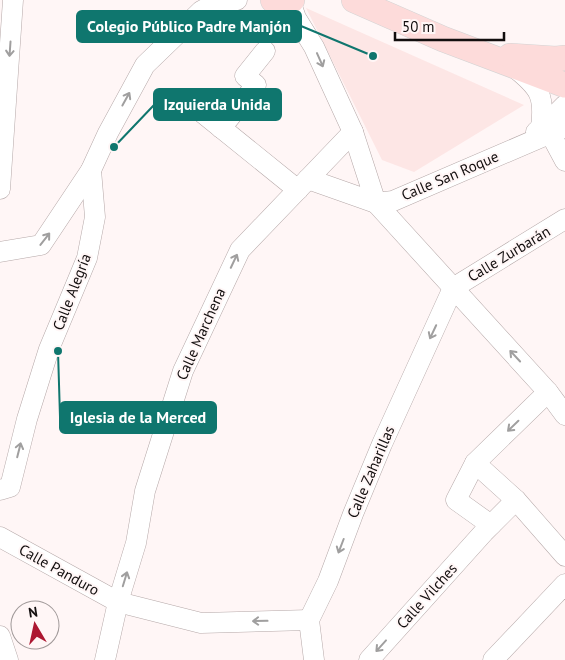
<svg xmlns="http://www.w3.org/2000/svg" width="565" height="660" font-family="'PT Sans',sans-serif">
  <style>
    .built { fill: #fde6e5 }
    .lines { fill: none; stroke-linecap: round; stroke-linejoin: round }
    .minor-casing { stroke: #b5a8a8; stroke-width: 21 }
    .major-casing { stroke: #d4d4d4; stroke-width: 26 }
    .minor { stroke: #fff; stroke-width: 20 }
    .major { stroke: #fddbda; stroke-width: 25 }
    .oneway { stroke: #a09f9f }
    .labels { text-anchor: middle; stroke-width: 4; stroke-linejoin: round; paint-order: stroke }
    .street-label { font-size: 15px; fill: #120e0e; stroke: #fff6f6 }
    .leader { fill: none; stroke: #0f766e; stroke-width: 2 }
    .callout-dot { fill: #0f766e; stroke: #fff6f6; stroke-width: 2 }
    .callout { fill: #0f766e; stroke: #0f766e; stroke-width: 2 }
    .callout-label { font-size: 16px; text-anchor: middle; font-weight: bold; fill: #fff }
  </style>
  <rect width="100%" height="100%" fill="#fff6f6"/>
  <path class="built" d="M306,8L524,105L414,172L382,160Z"/>
  <g class="lines">
    <defs>
      <g id="minor">
        <path d="M290,1L296,18L314,47L353,132"/>
        <path d="M515,68C540,88 545,96 541,128"/>
        <path d="M189,102L298,190"/>
        <path d="M221,128L256,85L245,76L265,51"/>
        <path d="M353,132L376,203L308,179Z"/>
        <path d="M536,132L556,114L565,105"/>
        <path d="M550,133L565,161"/>
        <path d="M0,189L13,0"/>
        <path d="M376,203L548,392L565,415"/>
        <path d="M376,203L393,201L565,127"/>
        <path d="M0,252L41,245L91,170L108,133L145,65L201,11L212,5L237,0"/>
        <path d="M453,288L565,219"/>
        <path d="M0,490L10,487L27,419L49,349L87,258L95,217L91,170"/>
        <path d="M516,500L565,556"/>
        <path d="M491,525L456,500L475,463L548,392"/>
        <path d="M0,537L118,602L201,623L309,620"/>
        <path d="M0,636L8,660"/>
        <path d="M105,660L118,602L136,543L145,491L183,371L240,250L308,179"/>
        <path d="M314,660L309,620L328,581L353,514L382,444L453,288"/>
        <path d="M369,660L484,532L516,500L475,463"/>
        <path d="M493,660L565,584"/>
      </g>
      <g id="major">
        <path d="M273,0L284,3L292,0"/>
        <path d="M354,0L443,39L565,85"/>
        <path d="M510,56L556,59L565,58"/>
      </g>
    </defs>
    <use href="#minor" class="minor-casing"/>
    <use href="#major" class="major-casing"/>
    <use href="#minor" class="minor"/>
    <use href="#major" class="major"/>
  </g>
  <defs><path id="oneway-shaft" d="M-6 0H5M1.5-3L5.5 0L1.5 3" fill="none" stroke-width="1.6" stroke-linecap="round" stroke-linejoin="round" transform="scale(1.25)"/></defs>
  <g class="oneway">
    <use href="#oneway-shaft" transform="translate(10 49) rotate(94)"/>
    <use href="#oneway-shaft" transform="translate(320 60) rotate(66)"/>
    <use href="#oneway-shaft" transform="translate(126 99) rotate(-61)"/>
    <use href="#oneway-shaft" transform="translate(45 239) rotate(-52)"/>
    <use href="#oneway-shaft" transform="translate(234 261) rotate(-65)"/>
    <use href="#oneway-shaft" transform="translate(433 332) rotate(115)"/>
    <use href="#oneway-shaft" transform="translate(515 356) rotate(-133)"/>
    <use href="#oneway-shaft" transform="translate(513 426) rotate(136)"/>
    <use href="#oneway-shaft" transform="translate(19 450) rotate(-76)"/>
    <use href="#oneway-shaft" transform="translate(341 546) rotate(111)"/>
    <use href="#oneway-shaft" transform="translate(125 579) rotate(-73)"/>
    <use href="#oneway-shaft" transform="translate(260 621) rotate(179)"/>
    <use href="#oneway-shaft" transform="translate(381 646) rotate(132)"/>
  </g>
  <g class="labels">
    <g class="street-label">
      <text transform="translate(450 176) rotate(-23)" y="5">Calle San Roque</text>
      <text transform="translate(509 254) rotate(-31)" y="5">Calle Zurbarán</text>
      <text transform="translate(72 292) rotate(-69)" y="5">Calle Alegría</text>
      <text transform="translate(201 334) rotate(-66)" y="5">Calle Marchena</text>
      <text transform="translate(371 472) rotate(-67)" y="5">Calle Zaharillas</text>
      <text transform="translate(59 570) rotate(29)" y="5">Calle Panduro</text>
      <text transform="translate(427 596) rotate(-48)" y="5">Calle Vilches</text>
    </g>
  </g>
  <path class="leader" d="M373 56L301 26M114 147L154 105M58 351L60 417"/>
  <g class="callout-dot">
    <circle cx="373" cy="56" r="5"/>
    <circle cx="114" cy="147" r="5"/>
    <circle cx="58" cy="351" r="5"/>
  </g>
  <g class="callout">
    <rect x="77" y="11" width="224" height="31" rx="5"/>
    <rect x="154" y="89" width="127" height="31" rx="5"/>
    <rect x="60" y="402" width="156" height="31" rx="5"/>
  </g>
  <g class="callout-label">
    <text x="189" y="32">Colegio Público Padre Manjón</text>
    <text x="217" y="110">Izquierda Unida</text>
    <text x="138" y="423">Iglesia de la Merced</text>
  </g>
  <g transform="translate(35 625) rotate(351)"><circle r="24" fill="#fff6f6" stroke="#a09999"/>
  <path d="M0-4L9 19L0 12L-9 19Z" fill="#ac1731"/>
  <text y="-8" font-size="14" font-weight="bold" text-anchor="middle" fill="#120e0e">N</text>
  </g>
  <path d="M395 32v8h109v-8" fill="none" stroke="#120e0e" stroke-width="2.5"/>
  <text x="402" y="32" font-size="15" fill="#120e0e" stroke="#fff6f6" stroke-width="4" paint-order="stroke">50 m</text>
</svg>
